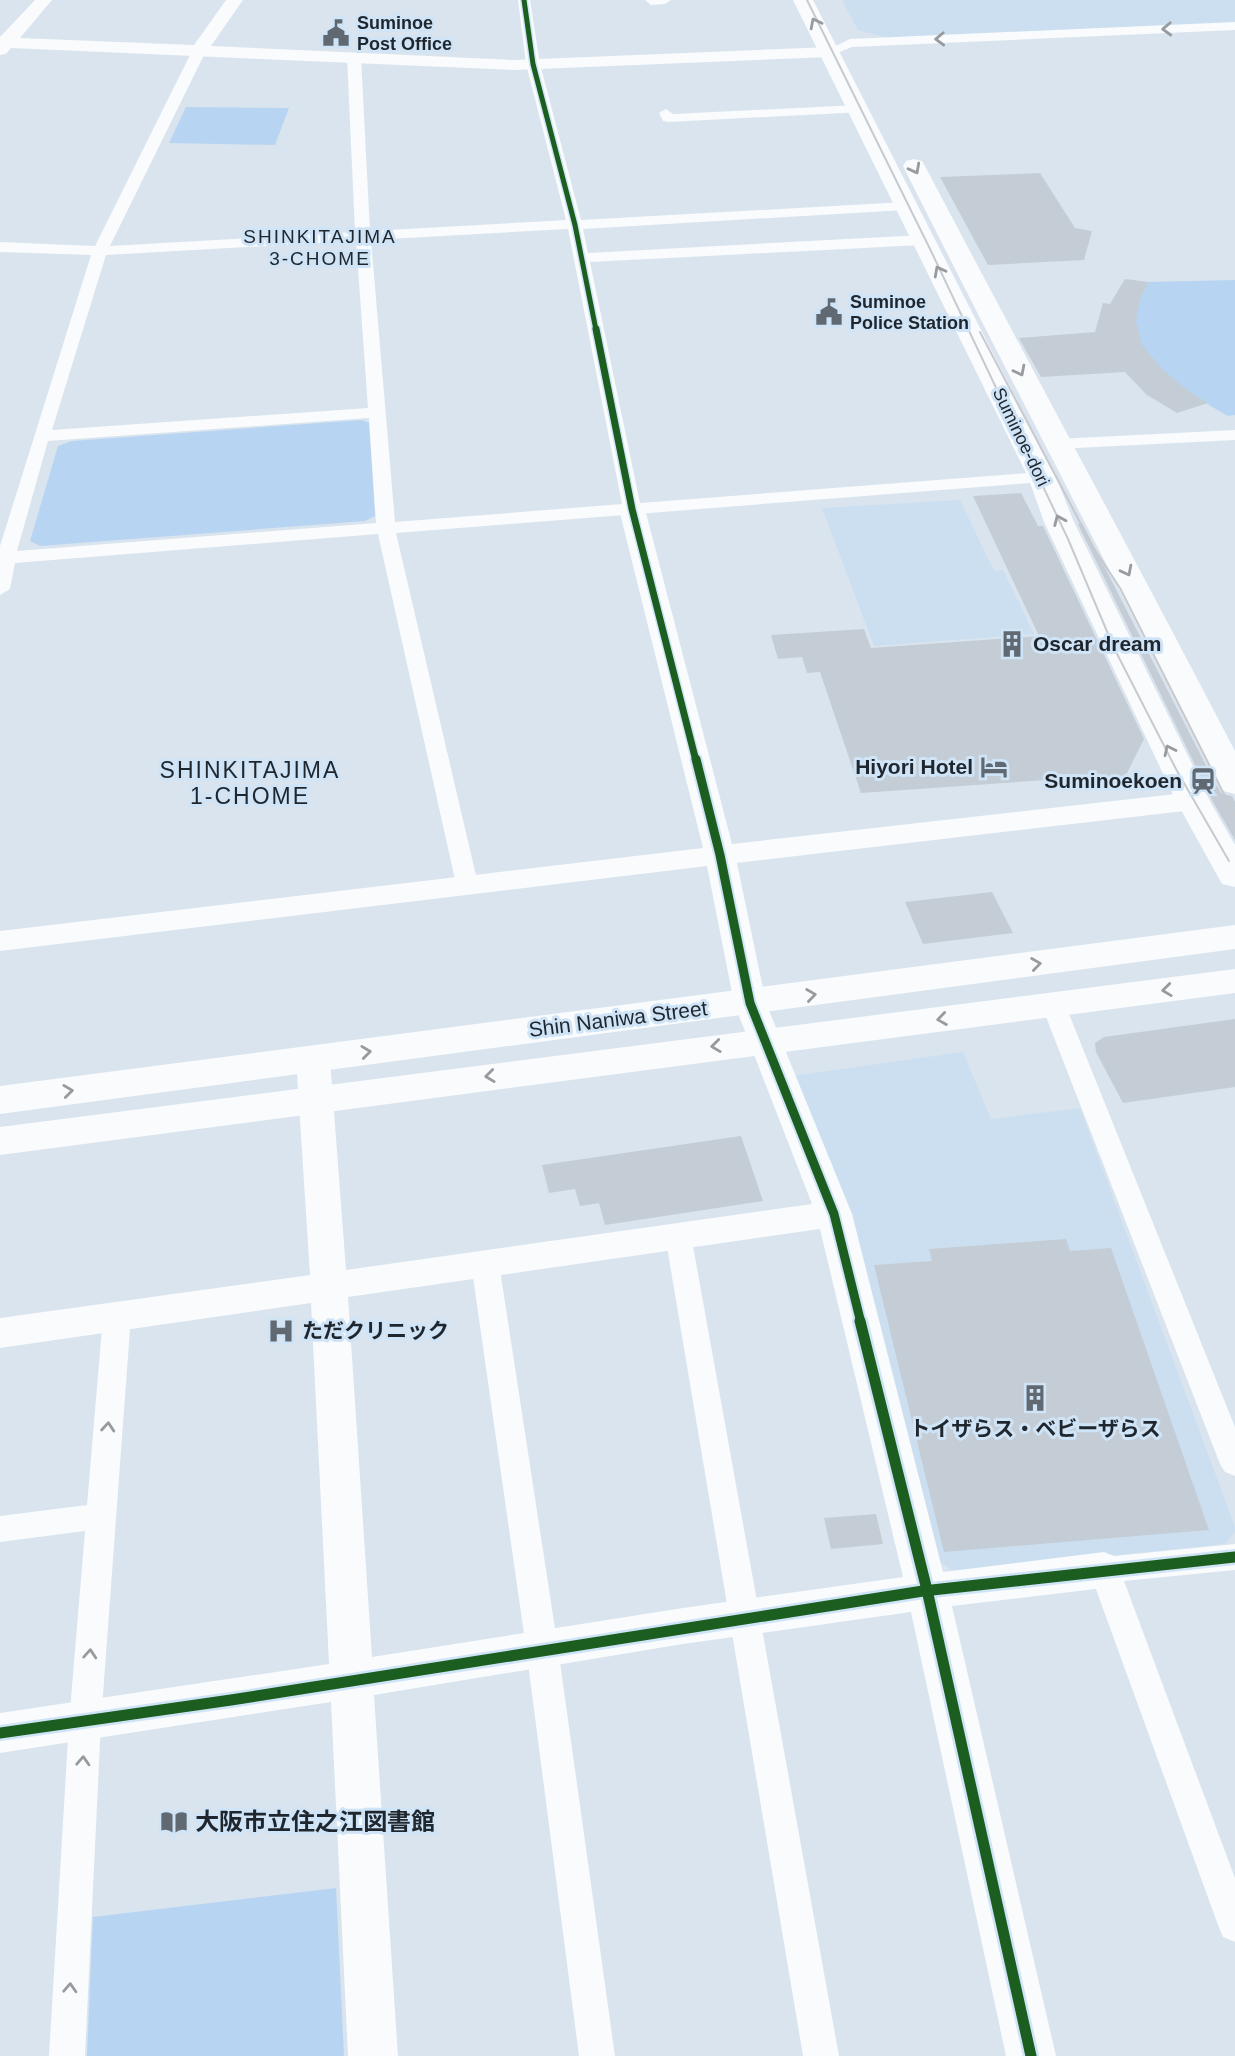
<svg xmlns="http://www.w3.org/2000/svg" width="1235" height="2056" font-family="Helvetica,'Noto Sans JP',sans-serif">
  <style>
    .built { fill: #ccdff1 }
    .green { fill: #b7d5f2 }
    .building { fill: #c4cdd5 }
    .lines { fill: none; stroke-linecap: round; stroke-linejoin: round }
    .street { fill: #f9fbfc; fill-rule: evenodd }
    .secondary { fill: #f9fbfc; fill-rule: evenodd }
    .primary { fill: #f9fbfc; fill-rule: evenodd }
    .tram { stroke: #c7cace; stroke-width: 2 }
    .cycleway-far3-casing { stroke: #d0e4f7; stroke-width: 8 }
    .cycleway-far2-casing { stroke: #d0e4f7; stroke-width: 10 }
    .cycleway-far1-casing { stroke: #d0e4f7; stroke-width: 13 }
    .cycleway-casing { stroke: #d0e4f7; stroke-width: 16 }
    .cycleway-far3 { stroke: #1b5e20; stroke-width: 5 }
    .cycleway-far2 { stroke: #1b5e20; stroke-width: 7 }
    .cycleway-far1 { stroke: #1b5e20; stroke-width: 9 }
    .cycleway { stroke: #1b5e20; stroke-width: 11 }
    .oneway { stroke: #979b9f }
    .labels { text-anchor: middle; stroke-width: 6; stroke-linejoin: round; paint-order: stroke }
    .far-poi-label { font-size: 18px; font-weight: bold; fill: #1f262d; stroke: #d0e4f7; text-anchor: start }
    .far-street-label { font-size: 18px; fill: #1f262d; stroke: #d0e4f7 }
    .far-neighbourhood-label { font-size: 19px; letter-spacing: 2px; fill: #1f262d; stroke: #d0e4f7 }
    .poi-label { font-size: 21px; font-weight: bold; fill: #1f262d; stroke: #d0e4f7; text-anchor: start }
    .street-label { font-size: 21px; fill: #1f262d; stroke: #d0e4f7 }
    .neighbourhood-label { font-size: 23px; letter-spacing: 2px; fill: #1f262d; stroke: #d0e4f7 }
    .near-poi-label { font-size: 24px; font-weight: bold; fill: #1f262d; stroke: #d0e4f7; text-anchor: start }
  </style>
  <rect width="100%" height="100%" fill="#d9e4ee"/>
  <g class="built">
    <path d="M842,0H1235V23L889,38L858,30Z"/>
    <path d="M960,500L994,571L1003,570L1034,634L874,646L822,508Z"/>
    <path d="M963,1052L991,1119L1080,1108L1235,1527V1532L1225,1544L954,1572L944,1564L939,1563L793,1076Z"/>
  </g>
  <g class="green">
    <path d="M186,107L289,108L275,145L169,143Z"/>
    <path d="M1235,280V415L1228,416C1191,394 1124,360 1136,307C1138,299 1144,290 1148,282Z"/>
    <path d="M362,420L369,423L375,516L365,521L40,546L30,541L58,446L72,441Z"/>
    <path d="M336,1888L344,2056H87L93,1917Z"/>
  </g>
  <g class="building">
    <path d="M1040,173L1075,228L1092,231L1084,260L988,265L940,177Z"/>
    <path d="M1125,279L1149,282L1140,299L1136,321L1142,345L1161,368L1187,390L1208,403L1177,413L1147,395L1125,372L1041,377L1019,338L1095,332L1103,303L1110,304Z"/>
    <path d="M1021,493L1038,526H1043L1144,739L1127,773L1114,782L1094,786L1066,785L1046,780L861,793L820,672L807,673L802,657L778,659L771,635L864,629L871,648L1039,636L973,496Z"/>
    <path d="M1082,523L1216,785L1222,794L1232,796L1235,802V840L1212,800L1078,524Z"/>
    <path d="M992,892L1013,933L923,944L905,902Z"/>
    <path d="M1235,1019V1087L1123,1103L1096,1052L1095,1043L1104,1037Z"/>
    <path d="M741,1136L763,1201L605,1225L599,1203L580,1206L575,1189L549,1193L542,1165Z"/>
    <path d="M1066,1239L1070,1251L1111,1248L1209,1530L944,1552L874,1265L932,1261L929,1249Z"/>
    <path d="M876,1514L883,1544L831,1549L824,1518Z"/>
  </g>
  <g class="lines">
    <g class="street">
      <path d="M518,0H530L540,64L581,220L905,202L912,206L905,210L583,229L588,253L922,235L930,240L922,245L590,262L640,503L1042,472L1051,477L1042,482L396,533L478,884L475,889H459L456,884L378,534L15,563L10,589L0,595V546L91,255L0,252V242L95,246L192,51L199,47L206,51L110,246L355,232L347,57L354,53L361,57L370,231L566,220L526,64ZM568,229L622,504L395,522L371,240ZM356,241L368,408L52,430L106,255ZM369,418L376,523L17,551L48,441Z"/>
      <path d="M645,0H671L665,4L651,5Z"/>
      <path d="M1235,22V30L852,47L830,56L823,52L850,39Z"/>
      <path d="M858,105L865,109L863,112L668,122L663,121L659,113L666,109L673,114Z"/>
      <path d="M1235,430V440L1057,449L1048,444L1057,439Z"/>
      <path d="M1053,996L1062,998L1065,1004L1235,1427V1476L1225,1472L1220,1464L1041,1004L1044,998Z"/>
      <path d="M678,1225L688,1228L691,1235L839,2056H803L665,1235L668,1228Z"/>
      <path d="M485,1253L495,1256L499,1263L558,1648L615,2056H579L526,1648L471,1263L475,1256Z"/>
      <path d="M117,1305L127,1309L131,1316L101,1722L85,2056H49L69,1722L85,1531L0,1542V1516L87,1505L103,1316L107,1309Z"/>
      <path d="M1235,1544V1570L1124,1581L1235,1878V1942L1223,1937L1218,1925L1089,1570L1093,1561L1104,1557Z"/>
    </g>
    <g class="secondary">
      <path d="M35,0H52L20,38L194,45L226,0H243L211,46L514,60L830,47L839,52L830,57L514,70L11,48L6,54L0,55V37Z"/>
      <path d="M632,501L641,504L645,509L732,844L1193,792L1203,795L1208,801L1203,807L1193,810L737,863L766,1003L852,1214L943,1572L1104,1552L1119,1558L1125,1570L1119,1582L1104,1588L952,1606L1056,2056H1006L911,1612L683,1644L374,1695L398,2056H348L331,1702L0,1753V1713L329,1664L311,1303L0,1348V1318L310,1275L296,1059L301,1051L313,1048L325,1051L330,1059L346,1270L812,1204L734,1003L707,866L0,951V931L703,848L619,509L623,504ZM820,1229L903,1577L683,1608L372,1657L348,1297Z"/>
    </g>
    <g class="primary">
      <path d="M793,0H813L1056,477L1074,522L1210,801L1235,845V887L1222,884L1176,801L1044,522L1028,477Z"/>
      <path d="M914,159L922,161L925,166C1028,362 1133,555 1235,751V794L1223,791L1218,784C1114,577 1007,373 903,166L906,161Z"/>
      <path d="M1235,925V949L0,1114V1086Z"/>
      <path d="M1235,969V993L0,1155V1127Z"/>
    </g>
    <g class="tram">
      <path d="M807,0L931,251L1068,539L1114,648L1177,771L1229,861"/>
      <path d="M980,332L1093,547L1120,588L1235,816"/>
    </g>
    <defs>
      <path id="cycleway-far3" d="M524,0L533,64L575,225L596,330"/>
      <path id="cycleway-far2" d="M596,329L632,509L696,761"/>
      <path id="cycleway-far1" d="M696,759L720,855L750,1003L834,1214L861,1323"/>
      <g id="cycleway">
        <path d="M860,1321L927,1590L1031,2056"/>
        <path d="M0,1733L231,1700L923,1591L1235,1557"/>
      </g>
    </defs>
    <use href="#cycleway-far3" class="cycleway-far3-casing"/>
    <use href="#cycleway-far2" class="cycleway-far2-casing"/>
    <use href="#cycleway-far1" class="cycleway-far1-casing"/>
    <use href="#cycleway" class="cycleway-casing"/>
    <use href="#cycleway-far3" class="cycleway-far3"/>
    <use href="#cycleway-far2" class="cycleway-far2"/>
    <use href="#cycleway-far1" class="cycleway-far1"/>
    <use href="#cycleway" class="cycleway"/>
  </g>
  <defs><path id="oneway-chevron" d="M-2-3.5L2.5 0L-2 3.5" fill="none" stroke-width="1.6" stroke-linecap="round" stroke-linejoin="round" transform="scale(1.75)"/></defs>
  <g class="oneway">
    <use href="#oneway-chevron" transform="translate(815 23) rotate(-117)"/>
    <use href="#oneway-chevron" transform="translate(1167 29) rotate(178)"/>
    <use href="#oneway-chevron" transform="translate(940 39) rotate(178)"/>
    <use href="#oneway-chevron" transform="translate(915 169) rotate(62)"/>
    <use href="#oneway-chevron" transform="translate(939 271) rotate(-118)"/>
    <use href="#oneway-chevron" transform="translate(1020 371) rotate(63)"/>
    <use href="#oneway-chevron" transform="translate(1059 520) rotate(-113)"/>
    <use href="#oneway-chevron" transform="translate(1127 571) rotate(63)"/>
    <use href="#oneway-chevron" transform="translate(1169 750) rotate(-116)"/>
    <use href="#oneway-chevron" transform="translate(1036 964) rotate(-8)"/>
    <use href="#oneway-chevron" transform="translate(1167 990) rotate(173)"/>
    <use href="#oneway-chevron" transform="translate(811 995) rotate(-8)"/>
    <use href="#oneway-chevron" transform="translate(942 1019) rotate(172)"/>
    <use href="#oneway-chevron" transform="translate(716 1046) rotate(173)"/>
    <use href="#oneway-chevron" transform="translate(366 1052) rotate(-7)"/>
    <use href="#oneway-chevron" transform="translate(490 1076) rotate(173)"/>
    <use href="#oneway-chevron" transform="translate(68 1091) rotate(-7)"/>
    <use href="#oneway-chevron" transform="translate(108 1427) rotate(-85)"/>
    <use href="#oneway-chevron" transform="translate(90 1654) rotate(-86)"/>
    <use href="#oneway-chevron" transform="translate(83 1761) rotate(-87)"/>
    <use href="#oneway-chevron" transform="translate(70 1988) rotate(-87)"/>
  </g>
  <defs>
    <symbol id="civic-bare" viewBox="-9 -9 18 18"><path d="M-.6-6.5H3V-4.5H.6V-3L4-1V1h2V6H-6V1h2V-1L-.6-3ZM-1.2 2.5V6h2.4V2.5Z" fill="#606871" stroke="#d0e4f7" stroke-width="2.5" paint-order="stroke"/></symbol>
    <symbol id="building-bare" viewBox="-9 -9 18 18"><path d="M-4-6H4V6H1V3H-1V6H-4ZM-2.5-4.3h1.7v1.8h-1.7ZM.8-4.3h1.7v1.8H.8ZM-2.5-1h1.7V.8h-1.7ZM.8-1h1.7V.8H.8Z" fill="#606871" stroke="#d0e4f7" stroke-width="2.5" paint-order="stroke"/></symbol>
    <symbol id="hotel-bare" viewBox="-9 -9 18 18"><path d="M-6-4.5h1.5V1H6V5H4.5V3h-9V5H-6ZM-4 0a1.8 1.8 0 1 1 3.6 0ZM.5 0V-2.5h3Q6-2.5 6 0Z" fill="#606871" stroke="#d0e4f7" stroke-width="2.5" paint-order="stroke"/></symbol>
    <symbol id="station-bare" viewBox="-9 -9 18 18"><path d="M-3-6H3Q5-6 5-4V2Q5 4 3 4L4.5 6H3L1.5 4h-3L-3 6H-4.5L-3 4Q-5 4-5 2V-4Q-5-6-3-6ZM-3.5-4v3h7v-3ZM-3.5 1v1.5H-2V1ZM2 1v1.5H3.5V1Z" fill="#606871" stroke="#d0e4f7" stroke-width="2.5" paint-order="stroke"/></symbol>
    <symbol id="hospital-bare" viewBox="-9 -9 18 18"><path d="M-5-5h3v3.5h4V-5h3V5h-3V1.5h-4V5h-3Z" fill="#606871" stroke="#d0e4f7" stroke-width="2.5" paint-order="stroke"/></symbol>
    <symbol id="library-bare" viewBox="-9 -9 18 18"><path d="M-6-4Q-3-5.5-.7-3.5V5Q-3 3-6 4ZM6-4Q3-5.5 .7-3.5V5Q3 3 6 4Z" fill="#606871" stroke="#d0e4f7" stroke-width="2.5" paint-order="stroke"/></symbol>
  </defs>
  <g fill-rule="evenodd">
    <use href="#civic-bare" x="317" y="14" width="38" height="38"/>
    <use href="#civic-bare" x="810" y="293" width="38" height="38"/>
    <use href="#building-bare" x="993" y="625" width="38" height="38"/>
    <use href="#hotel-bare" x="975" y="748" width="38" height="38"/>
    <use href="#station-bare" x="1184" y="762" width="38" height="38"/>
    <use href="#hospital-bare" x="262" y="1312" width="38" height="38"/>
    <use href="#building-bare" x="1016" y="1379" width="38" height="38"/>
    <use href="#library-bare" x="155" y="1803" width="38" height="38"/>
  </g>
  <g class="labels">
    <g class="far-poi-label">
      <text x="357" y="29">Suminoe<tspan x="357" dy="21">Post Office</tspan></text>
      <text x="850" y="308">Suminoe<tspan x="850" dy="21">Police Station</tspan></text>
    </g>
    <g class="far-street-label">
      <text transform="translate(1021 437) rotate(64)" y="6">Suminoe-dori</text>
    </g>
    <g class="far-neighbourhood-label">
      <text x="320" y="243">SHINKITAJIMA<tspan x="320" dy="22">3-CHOME</tspan></text>
    </g>
    <g class="poi-label">
      <text x="1033" y="651">Oscar dream</text>
      <text x="973" y="774" text-anchor="end">Hiyori Hotel</text>
      <text x="1182" y="788" text-anchor="end">Suminoekoen</text>
      <text x="302" y="1338">ただクリニック</text>
      <text x="1035" y="1436" text-anchor="middle">トイザらス・ベビーザらス</text>
    </g>
    <g class="street-label">
      <text transform="translate(618 1019) rotate(-7)" y="7">Shin Naniwa Street</text>
    </g>
    <g class="neighbourhood-label">
      <text x="250" y="778">SHINKITAJIMA<tspan x="250" dy="26">1-CHOME</tspan></text>
    </g>
    <g class="near-poi-label">
      <text x="195" y="1830">大阪市立住之江図書館</text>
    </g>
  </g>
</svg>
